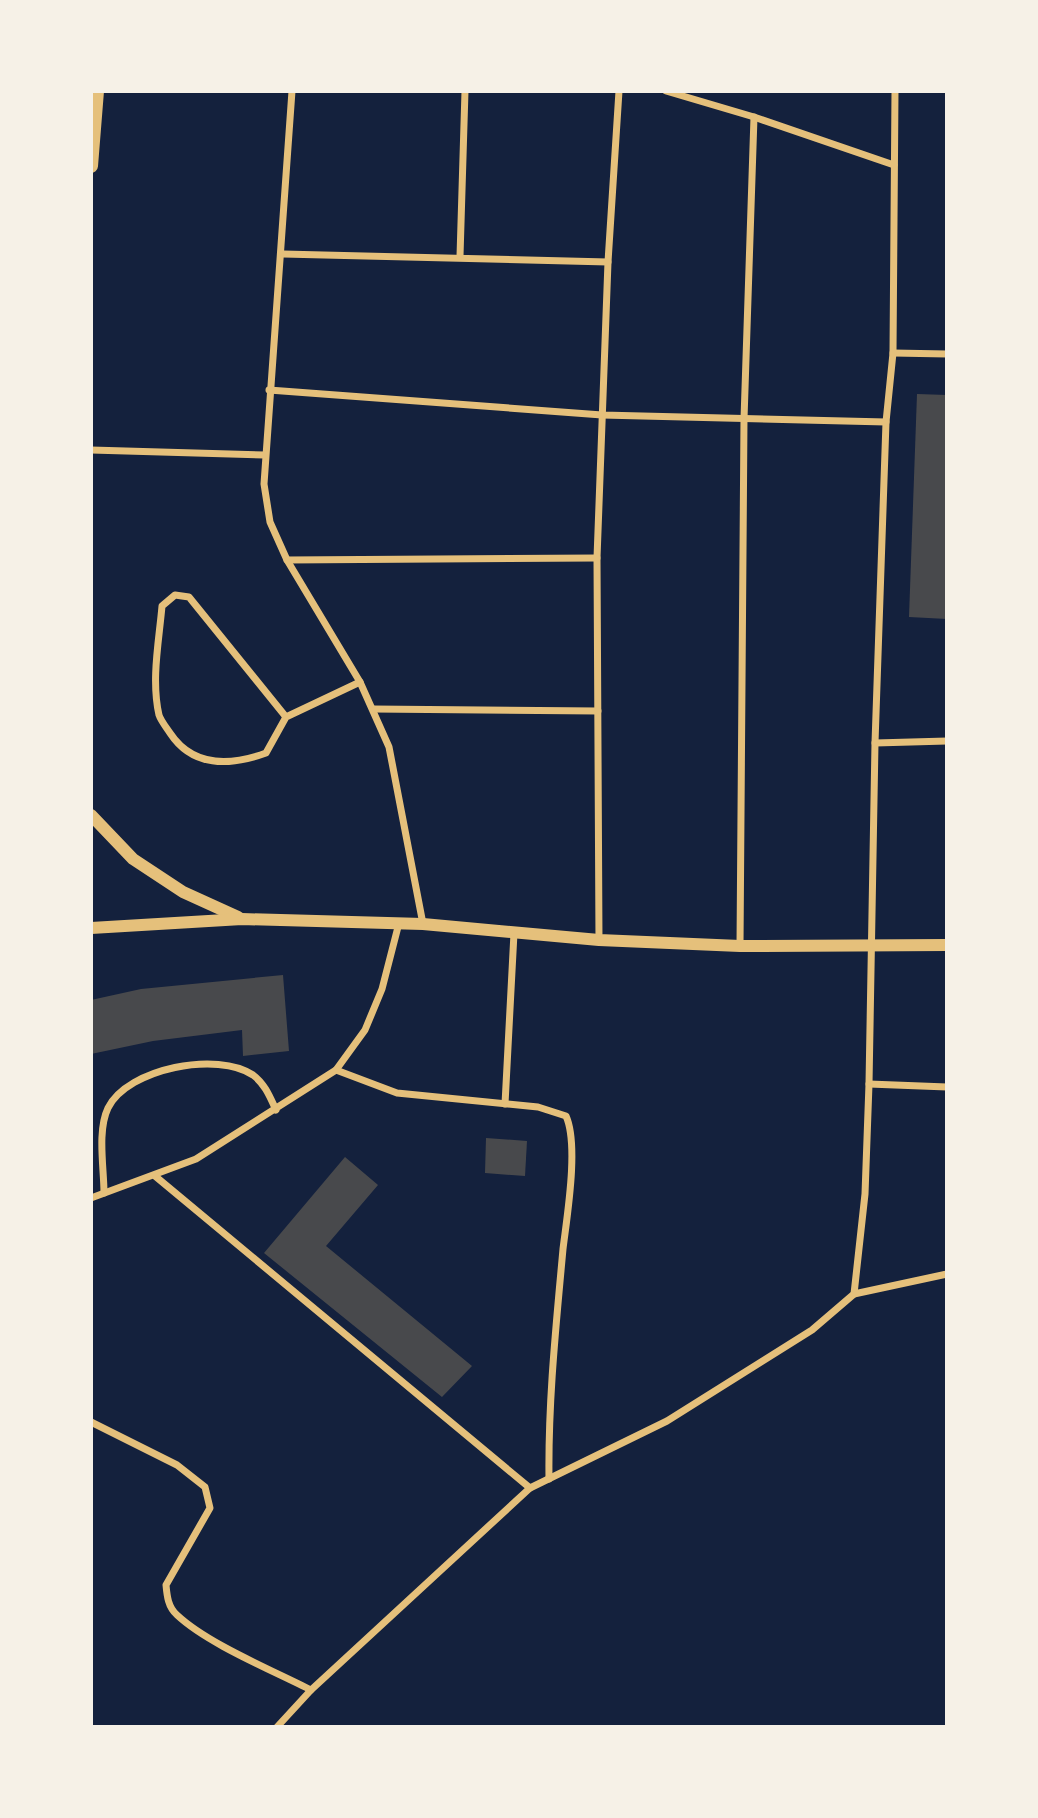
<svg xmlns="http://www.w3.org/2000/svg" width="1038" height="1818" font-family="Roboto,sans-serif">
  <style>
    .building { fill: #48494c }
    .lines { fill: none; stroke-linecap: round; stroke-linejoin: round }
    .minor { stroke: #e5c07b; stroke-width: 7 }
    .tertiary { stroke: #e5c07b; stroke-width: 12 }
    .secondary { stroke: #e5c07b; stroke-width: 14 }
  </style>
  <rect width="100%" height="100%" fill="#14213d"/>
  <g class="building">
    <path d="M917,394L947,395V619L909,617Z"/>
    <path d="M283,975L289,1051L243,1056L242,1030L153,1041L91,1054V1000L141,989Z"/>
    <path d="M486,1138L527,1141L525,1176L485,1173Z"/>
    <path d="M345,1157L378,1185L326,1246L472,1366L442,1397L264,1253Z"/>
  </g>
  <g class="lines">
    <g class="minor">
      <path d="M292,91L264,484L270,522L287,560L360,682L389,747L423,924"/>
      <path d="M666,91L754,117L894,165"/>
      <path d="M283,254L608,262"/>
      <path d="M460,256L465,91"/>
      <path d="M893,353L947,354"/>
      <path d="M269,390L602,415L886,422"/>
      <path d="M91,450L265,455"/>
      <path d="M287,560L597,558"/>
      <path d="M373,709L598,711"/>
      <path d="M286,717L189,597L175,595L162,606C159,641 151,680 159,715C161,721 166,727 170,733C193,768 230,766 266,753L286,717L360,682"/>
      <path d="M875,743L947,741"/>
      <path d="M599,940L597,558L608,262L619,91"/>
      <path d="M740,946L744,419L754,117"/>
      <path d="M336,1070L397,1093L538,1107L566,1116C579,1145 567,1216 563,1249C556,1326 548,1402 549,1479"/>
      <path d="M869,1084L947,1087"/>
      <path d="M505,1104L514,933"/>
      <path d="M155,1176L530,1488"/>
      <path d="M104,1193C104,1168 97,1131 108,1108C128,1068 218,1051 253,1075C265,1084 270,1097 276,1110"/>
      <path d="M91,1198L196,1159L336,1070L365,1030L382,989L399,923"/>
      <path d="M854,1294L947,1274"/>
      <path d="M91,1422L177,1465L205,1487L210,1508L166,1585C167,1596 168,1607 177,1615C208,1644 272,1670 311,1690"/>
      <path d="M277,1727L311,1690L530,1488L667,1421L812,1330L854,1294L865,1194L869,1084L875,743L886,422L893,353L895,91"/>
    </g>
    <g class="tertiary">
      <path d="M91,815L133,859L183,892L238,917"/>
      <path d="M91,928L242,919L423,924L599,940L740,946L947,945"/>
    </g>
    <path class="secondary" d="M91,166L97,91"/>
  </g>
  <rect width="1038" height="1818" fill="none" stroke="#f6f1e7" stroke-width="186"/>
</svg>
